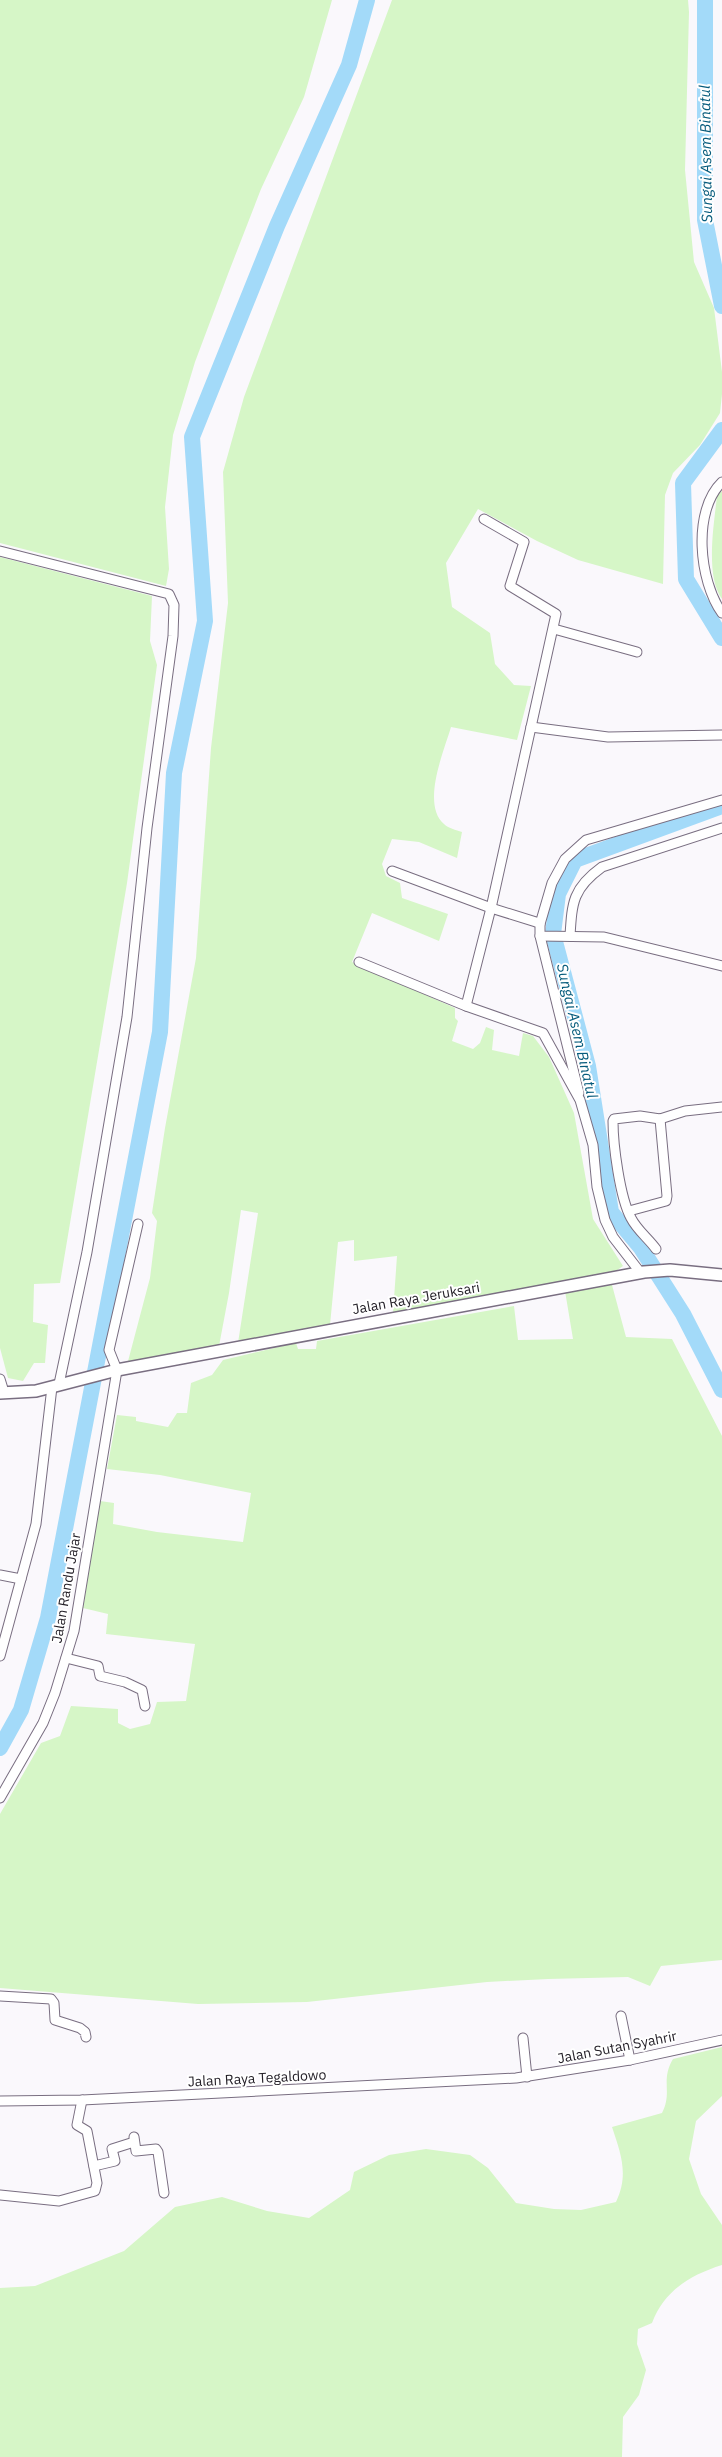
<svg xmlns="http://www.w3.org/2000/svg" width="722" height="2457" font-family="'IBM Plex Sans',sans-serif">
  <style>
    .green { fill: #d6f6c7 }
    .lines { fill: none; stroke-linecap: round; stroke-linejoin: round }
    .river { stroke: #a3daf9; stroke-width: 16 }
    .minor-casing { stroke: #796e81; stroke-width: 11 }
    .tertiary-casing { stroke: #796e81; stroke-width: 14 }
    .minor { stroke: #fff; stroke-width: 9 }
    .tertiary { stroke: #fff; stroke-width: 11 }
    .labels { text-anchor: middle; stroke-width: 4; stroke-linejoin: round; paint-order: stroke }
    .street-label { font-size: 14px; fill: #252129; stroke: #fff }
    .water-label { font-size: 15px; font-style: italic; fill: #065b7c; stroke: #fff }
  </style>
  <rect width="100%" height="100%" fill="#faf8fc"/>
  <g class="green">
    <path d="M0,0H332L304,97L261,189L228,274L195,362L173,435L165,507L169,569L166,586L0,543Z"/>
    <path d="M392,0H688L689,12L685,170L694,262L714,308L722,372V394L720,413L700,445L673,473L665,495L663,584L578,560L537,541L478,509L446,563L452,607L490,633L495,664L514,685L531,686L517,740L451,727C444,751 421,804 444,824C448,828 456,830 462,832L457,858L419,842L392,839L382,864L386,876L400,883L402,898L448,914L439,941L372,913L352,962L455,1008V1018L458,1021L452,1041L473,1049L480,1043L486,1027L494,1030L492,1050L519,1056L523,1033L533,1036L549,1057L574,1113L593,1219L623,1266L613,1273L393,1313L397,1256L354,1261V1240L338,1242L330,1325L238,1343L258,1213L241,1210L229,1293L219,1346L127,1365L150,1278L157,1221L152,1213L165,1128L196,958L211,748L228,603L223,472L244,397Z"/>
    <path d="M722,491V599C705,576 714,524 717,496Z"/>
    <path d="M0,557L152,596L150,641L157,665L127,883L60,1283L34,1284L33,1322L48,1325L45,1363H34L23,1381L8,1378L0,1348Z"/>
    <path d="M612,1285L626,1337L672,1339L722,1436V1960L661,1966L650,1986L628,1977L548,1979L487,1982L307,2002L198,2004L0,1988V1814L41,1743L60,1736L71,1706L118,1709V1723L130,1729L150,1724L157,1702L186,1701L195,1644L106,1634L108,1614L83,1608L100,1501L114,1503L113,1524L157,1532L243,1542L251,1493L160,1475L107,1469L117,1415L136,1417V1421L168,1427L177,1413H187L191,1383L212,1375L223,1360L296,1343L298,1349H316L317,1341L514,1306L518,1340L573,1339L565,1291Z"/>
    <path d="M722,2047V2096L696,2121L689,2159L701,2194L722,2225V2265C690,2275 664,2291 652,2323L638,2329L637,2344L646,2370L639,2395L623,2417L622,2457H0V2288L35,2286L124,2251L175,2207L222,2197L267,2211L309,2218L350,2190L354,2172L389,2155L426,2149L470,2155L488,2168L516,2203L554,2209L581,2210L616,2202C629,2175 621,2154 612,2127L662,2113C673,2091 660,2081 673,2059Z"/>
  </g>
  <g class="lines">
    <g class="river">
      <path d="M705,0V220L722,306"/>
      <path d="M722,430L683,483L686,579L722,638"/>
      <path d="M722,806L575,860L558,894L553,934L588,1066L611,1212L641,1248L683,1314L722,1390"/>
      <path d="M0,1748L21,1710L48,1618L160,1032L174,773L205,621L192,437L277,226L349,65L367,0"/>
    </g>
    <defs>
      <g id="minor">
        <path d="M722,482C692,511 699,581 722,613"/>
        <path d="M0,551L169,594L174,605L173,636L147,828L127,1017L87,1252L59,1384"/>
        <path d="M554,629L637,652"/>
        <path d="M531,727L608,737L722,735"/>
        <path d="M392,871L491,908L536,922L540,924V936L604,937L722,966"/>
        <path d="M540,924L552,883L565,859L586,840L722,800"/>
        <path d="M540,936L579,1093"/>
        <path d="M570,936C572,902 573,888 602,867L722,828"/>
        <path d="M359,962L466,1006L543,1033L580,1100L593,1145L597,1187L605,1220L613,1237L640,1272"/>
        <path d="M466,1006L491,908L556,614L510,586L524,542L484,519"/>
        <path d="M629,1211L666,1201L667,1196L660,1119"/>
        <path d="M656,1249C648,1238 637,1230 631,1218C620,1198 613,1145 613,1121L614,1119L640,1116L660,1119L685,1111L722,1107"/>
        <path d="M0,1379L4,1392"/>
        <path d="M0,1575L21,1579"/>
        <path d="M0,1656L36,1524L52,1387"/>
        <path d="M66,1658L98,1666L100,1676L125,1682L142,1690L145,1706"/>
        <path d="M0,1798L43,1723L55,1693L74,1631L117,1370L109,1350L138,1224"/>
        <path d="M0,1996L51,1999L54,2003L55,2020L80,2028L85,2032L86,2037"/>
        <path d="M621,2016L630,2060"/>
        <path d="M523,2038L527,2077"/>
        <path d="M0,2101L82,2100L516,2078L630,2060L722,2040"/>
        <path d="M134,2137L136,2151L156,2149L158,2152L164,2193"/>
        <path d="M94,2166L115,2161L112,2149L134,2142"/>
        <path d="M0,2195L59,2201L95,2191L97,2183L87,2131L77,2125L82,2100"/>
      </g>
      <path id="tertiary" d="M0,1393L36,1391L117,1370L644,1272L670,1270L722,1275"/>
    </defs>
    <use href="#minor" class="minor-casing"/>
    <use href="#tertiary" class="tertiary-casing"/>
    <use href="#minor" class="minor"/>
    <use href="#tertiary" class="tertiary"/>
  </g>
  <g class="labels">
    <g class="street-label">
      <text transform="translate(416 1298) rotate(-10)" y="5">Jalan Raya Jeruksari</text>
      <text transform="translate(66 1588) rotate(-80)" y="5">Jalan Randu Jajar</text>
      <text transform="translate(617 2047) rotate(-11)" y="5">Jalan Sutan Syahrir</text>
      <text transform="translate(257 2078) rotate(-3)" y="5">Jalan Raya Tegaldowo</text>
    </g>
    <g class="water-label">
      <text transform="translate(706 154) rotate(-91)" y="5">Sungai Asem Binatul</text>
      <text transform="translate(577 1031) rotate(77)" y="5">Sungai Asem Binatul</text>
    </g>
  </g>
</svg>
